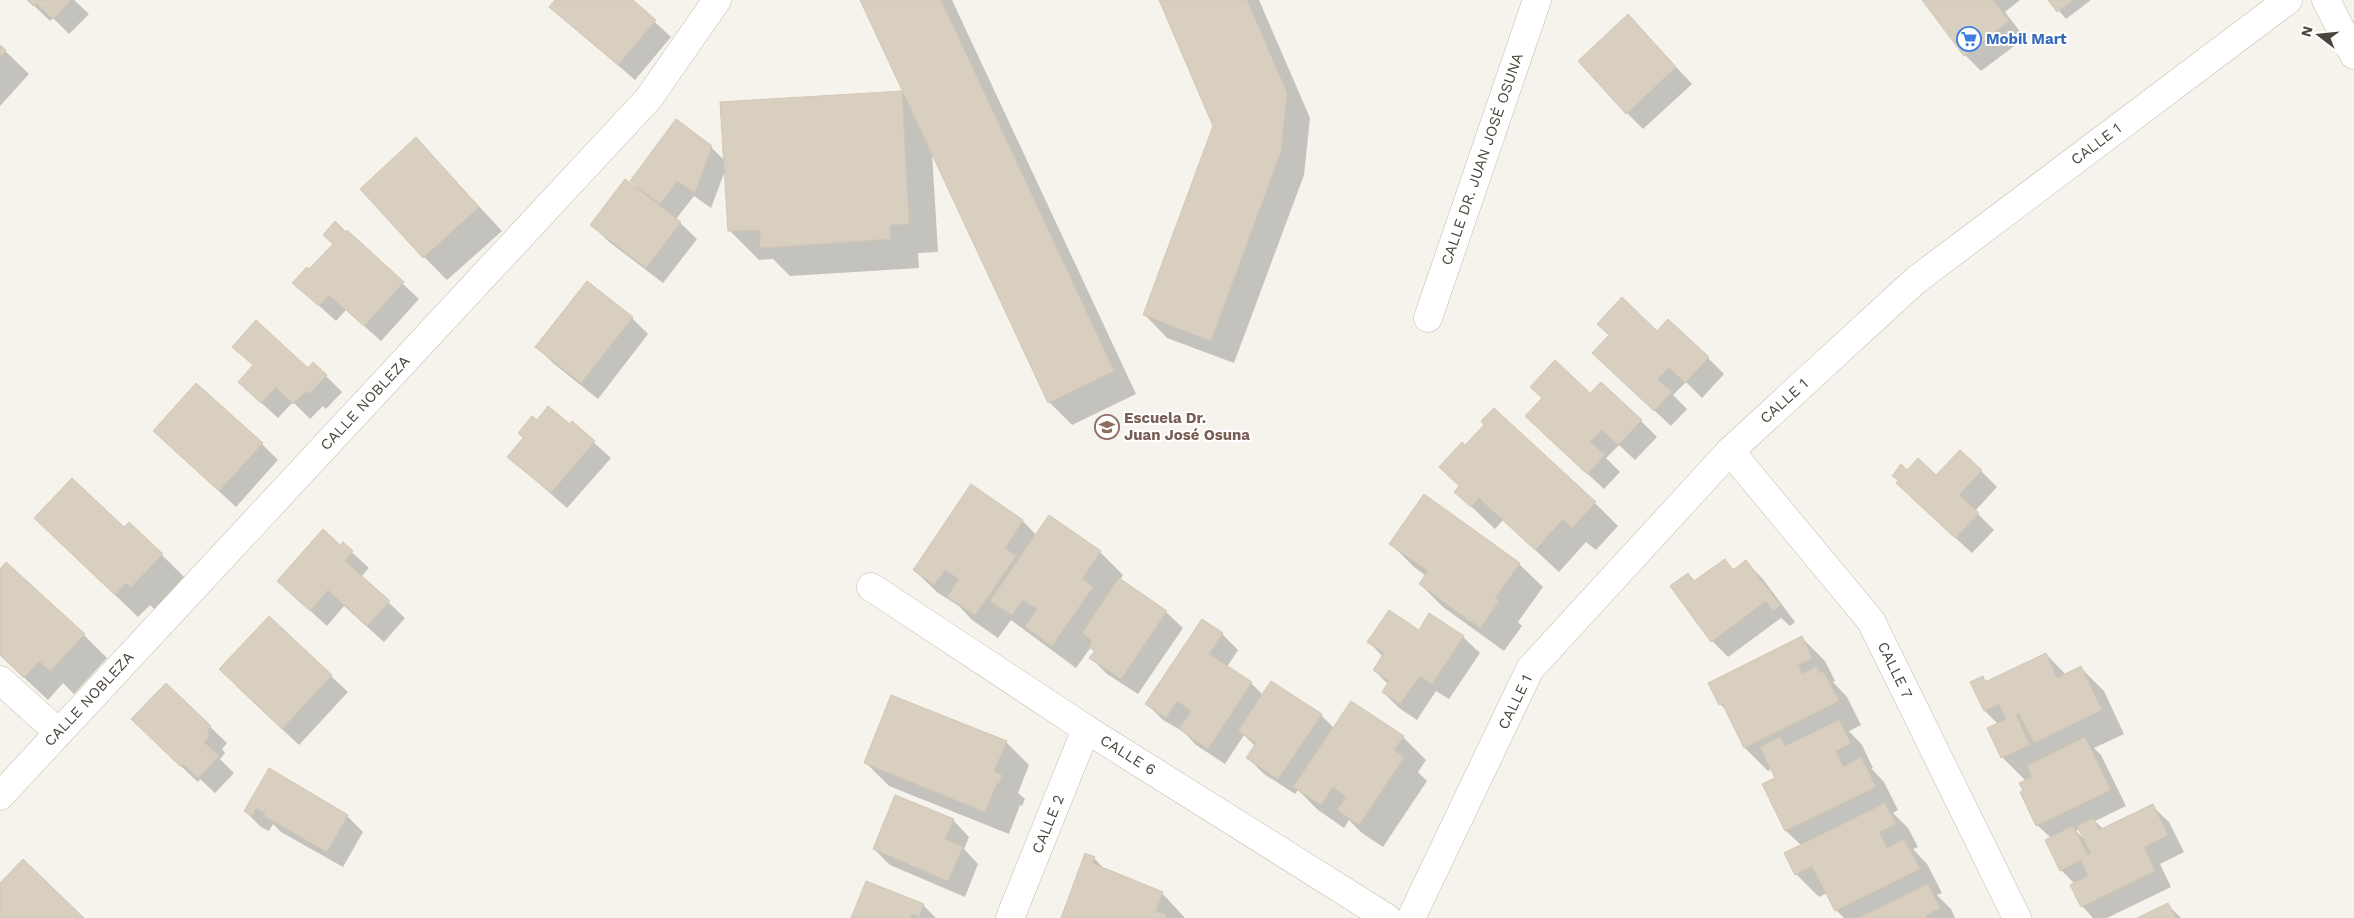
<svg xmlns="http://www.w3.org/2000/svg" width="2354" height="918" font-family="'Work Sans',sans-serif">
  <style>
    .shadow { fill: #0003; fill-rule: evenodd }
    .building { fill: #d8cfc1; stroke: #d3c7b4 }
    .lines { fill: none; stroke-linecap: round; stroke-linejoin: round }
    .minor-casing { stroke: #c2bbae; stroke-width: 29 }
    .tertiary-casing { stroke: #c2bbae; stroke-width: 29 }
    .minor { stroke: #fff; stroke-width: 28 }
    .tertiary { stroke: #fff; stroke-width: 28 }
    .labels { text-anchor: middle; stroke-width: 4; stroke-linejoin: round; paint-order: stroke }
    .shop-label { font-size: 15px; font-weight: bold; fill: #366cbe; stroke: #fff; text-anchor: start }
    .street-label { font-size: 15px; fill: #4b4439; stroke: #fff }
    .education-label { font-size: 15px; font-weight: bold; fill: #785e54; stroke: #fff; text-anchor: start }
  </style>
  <rect width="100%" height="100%" fill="#f6f3ec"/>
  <g class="shadow">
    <path d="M28,0H74L89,14L69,34L53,18L50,21Z"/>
    <path d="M557,0H631L671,37L635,80L551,7Z"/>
    <path d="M862,0H952L1136,394L1072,425L1049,402L932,152L938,252L918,253L919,268L790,276L773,259L759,260L730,231L726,168L711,208L694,196L676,219L697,239L663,283L608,241L592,225L641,192L632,181L711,147L725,161L902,92L906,97Z"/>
    <path d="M1160,0H1259L1310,118L1304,175L1234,363L1167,338L1144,314L1214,126Z"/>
    <path d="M1923,0H2020L2005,12L2025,38L1981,71L1965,55Z"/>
    <path d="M2050,0H2091L2066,19Z"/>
    <path d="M1628,16L1692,84L1643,129L1627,113Z"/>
    <path d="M0,46L29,74L0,106Z"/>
    <path d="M416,139L502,231L447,280L424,257Z"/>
    <path d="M347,232L419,299L381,341L346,310L336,321L294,283L309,271Z"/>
    <path d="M632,318L648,334L598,399L553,363L537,347Z"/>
    <path d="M1657,333L1708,358L1724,374L1702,398L1686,382L1673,395L1687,409L1671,426L1593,353Z"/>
    <path d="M234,347L326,376L342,392L326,409L323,406L310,419L293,402L278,418L256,398L254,366Z"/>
    <path d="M1590,395L1641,421L1657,437L1635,460L1619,445L1606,458L1620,472L1604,489L1542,432Z"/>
    <path d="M537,422L570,426L572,423L611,458L567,508L509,457Z"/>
    <path d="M262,444L278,460L236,507L171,447Z"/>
    <path d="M1981,471L1997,487L1975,511L1994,530L1972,553L1913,499L1907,472L1936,477Z"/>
    <path d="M972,486L1023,521L1036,535L1100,552L1123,575L1120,580L1166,612L1183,628L1138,694L1107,674L1091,658L1096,652L1091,647L1076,668L1011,620L998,638L972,620L959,606L938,593L914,570Z"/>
    <path d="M1460,487L1595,503L1618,526L1596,550L1586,542L1559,572L1503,520L1495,529L1456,492Z"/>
    <path d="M1425,496L1519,564L1543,587L1518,622L1522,626L1504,651L1443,607L1420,584L1426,576L1414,567L1391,544Z"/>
    <path d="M124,529L162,555L185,578L155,610L150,605L138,617L59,541Z"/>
    <path d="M343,544L369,568L361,577L405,618L384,642L344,606L327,626L295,597Z"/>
    <path d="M1724,561L1734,570L1746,562L1762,578L1795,622L1790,626L1781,618L1728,657L1712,641L1672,587L1688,574L1696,582Z"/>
    <path d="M0,571L84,635L107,658L74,694L63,683L48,700L0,655Z"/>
    <path d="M269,618L348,692L299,745L236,686Z"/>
    <path d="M1419,632L1463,637L1480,653L1449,699L1436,691L1417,720L1399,708L1383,692L1388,684L1374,670L1383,657L1369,642Z"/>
    <path d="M1222,634L1238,650L1227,667L1251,683L1263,695L1321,715L1334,728L1403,737L1426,760L1418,772L1427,781L1383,847L1362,833L1349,820L1344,828L1318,810L1298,790L1295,794L1264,774L1248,758L1255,746L1244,735L1225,764L1196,745L1184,732L1163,720L1147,704Z"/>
    <path d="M1802,638L1825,661L1835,681L1833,682L1847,697L1861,725L1849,731L1862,745L1873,768H1871L1884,782L1898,810L1893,813L1908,828L1918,847L1913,849L1927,864L1942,893L1937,895L1951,909L1955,918H1844L1836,910L1827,893L1819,897L1796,874L1802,846L1786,831L1764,785L1777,779L1772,769L1768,771L1745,748L1726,710L1720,704Z"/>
    <path d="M2046,654L2066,675L2081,668L2104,691L2124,734L2094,748L2101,755L2126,806L2095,821L2103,829L2152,806L2169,822L2184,852L2160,864L2171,887L2107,918H2093L2082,906L2075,884L2061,870L2051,838L2037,825L2025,791L2026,781L2002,757L1998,724L1985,711L1972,683L1983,678L1987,682ZM2080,828L2085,840L2076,831Z"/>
    <path d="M166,685L227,743L222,749L225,753L220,759L234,773L215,793L200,779L198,782L148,735Z"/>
    <path d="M1006,742L1029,765L1018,793L1025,799L1022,806L1020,805L1009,834L889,786L866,763Z"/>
    <path d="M269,770L347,816L363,832L343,867L281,832L273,824L269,831L261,827L245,811Z"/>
    <path d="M953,820L969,837L964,849L978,864L965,897L890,865L874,849Z"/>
    <path d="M1094,858L1106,871L1162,893L1185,918H1062Z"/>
    <path d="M923,905L936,918H852Z"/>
    <path d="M2168,905L2181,918H2140Z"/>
  </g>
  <g class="building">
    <path d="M27,0H71L53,19L36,3L33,6Z"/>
    <path d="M555,0H633L656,20L618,65L549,7Z"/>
    <path d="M860,0H941L1114,371L1048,403Z"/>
    <path d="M1159,0H1247L1287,93L1281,151L1211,341L1143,315L1213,126Z"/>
    <path d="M1922,0H1993L2009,21L1964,56Z"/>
    <path d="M2048,0H2073L2057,12Z"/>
    <path d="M1628,14L1676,67L1626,114L1578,61Z"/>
    <path d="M0,45L6,50L0,58Z"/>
    <path d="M902,91L909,224L890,225V239L760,248V230L728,231L720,102Z"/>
    <path d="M676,119L712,146L695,193L677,181L660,204L630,181Z"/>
    <path d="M416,137L479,207L423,258L360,189Z"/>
    <path d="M625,179L681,222L646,268L590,225Z"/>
    <path d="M335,221L346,232L347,230L404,282L364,326L329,295L319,306L292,283L307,267L309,269L333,244L323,235Z"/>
    <path d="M587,281L633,317L581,383L535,347Z"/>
    <path d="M1622,297L1657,331L1668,319L1709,357L1685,383L1669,367L1657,379L1672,392L1654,411L1592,353L1609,335L1597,324Z"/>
    <path d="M256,320L308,368L313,362L327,375L309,394L306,391L293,404L276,387L261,403L238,382L253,365L232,347Z"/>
    <path d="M1555,360L1590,393L1601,382L1642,420L1618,445L1602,430L1590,442L1605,455L1587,474L1525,416L1542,398L1530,387Z"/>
    <path d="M196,383L263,443L219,491L153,431Z"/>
    <path d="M548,406L570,424L572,421L595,441L551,493L507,457L523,438L518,433L532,416L537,420Z"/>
    <path d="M1494,408L1596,502L1572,528L1563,519L1535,550L1479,498L1471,507L1454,492L1459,486L1439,467L1462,442L1465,445L1484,425L1481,421Z"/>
    <path d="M1960,450L1982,470L1959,495L1979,513L1955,538L1896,483L1898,480L1892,476L1901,464L1907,470L1918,458L1936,475Z"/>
    <path d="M72,478L124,527L129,522L163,554L131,587L126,583L115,595L34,518Z"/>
    <path d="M971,484L1023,520L1005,548L1016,556L975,615L947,597L959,579L945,570L934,585L913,570Z"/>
    <path d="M1424,494L1520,563L1495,598L1499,601L1480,628L1419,584L1428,571L1389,544Z"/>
    <path d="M1049,515L1101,551L1082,579L1093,587L1052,646L1025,627L1037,609L1023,600L1012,615L990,601Z"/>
    <path d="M323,529L340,545L343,542L353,551L345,561L390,601L367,626L328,590L310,611L277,581Z"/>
    <path d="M1725,559L1733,570L1746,560L1780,605L1773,611L1766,601L1711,642L1670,586L1688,573L1694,581Z"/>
    <path d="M6,562L85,634L50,671L39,661L24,678L0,655V569Z"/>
    <path d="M1119,578L1167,611L1121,679L1089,658L1095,651L1089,647L1092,641L1082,633Z"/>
    <path d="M1389,610L1419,630L1429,613L1464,636L1432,684L1420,676L1400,704L1382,692L1389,681L1373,670L1384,653L1367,642Z"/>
    <path d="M269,616L332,675L282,729L219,669Z"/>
    <path d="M1202,619L1223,633L1209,654L1252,682L1208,749L1179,729L1191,711L1177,701L1166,718L1145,704Z"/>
    <path d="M1802,636L1812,658L1798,665L1802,674L1817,666L1820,673L1824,672L1839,701L1744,748L1722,703L1719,705L1708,683Z"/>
    <path d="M2046,653L2057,678L2081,666L2102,710L2034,743L2019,713L2016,715L2030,745L2001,758L1987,728L2006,719L1999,704L1984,711L1970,682L1983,676L1985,682Z"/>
    <path d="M1271,681L1322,714L1278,779L1246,758L1256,743L1238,731Z"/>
    <path d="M166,683L211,726L207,732L210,736L204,742L219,756L198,778L183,764L181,767L131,719Z"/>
    <path d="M891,695L1007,741L994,771L1002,775L999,784L997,783L985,812L864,763Z"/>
    <path d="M1351,701L1404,736L1394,750L1404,757L1359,825L1337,810L1346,797L1333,787L1321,805L1293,787Z"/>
    <path d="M1839,720L1851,744L1835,751L1843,767L1861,757L1876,787L1785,831L1762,784L1775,778L1760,747L1780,737L1785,746Z"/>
    <path d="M2085,737L2111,790L2036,826L2020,792L2023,790L2019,783L2032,777L2027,766Z"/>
    <path d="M269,768L348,815L327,852L264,816L265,813L256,808L252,816L244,811Z"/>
    <path d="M895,795L954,819L945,839L963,847L948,881L873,849Z"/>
    <path d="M1885,803L1896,824L1879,832L1887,848L1904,839L1920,869L1835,911L1812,866L1795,875L1784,853Z"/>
    <path d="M2153,804L2168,835L2144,847L2155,871L2081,907L2070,885L2088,876L2081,860L2060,871L2045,840L2073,826L2088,855L2091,854L2077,826L2093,818L2099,830Z"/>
    <path d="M1085,853L1095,857L1092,863L1163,892L1156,911L1166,915L1165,918H1061Z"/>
    <path d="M23,859L84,918H0V883Z"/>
    <path d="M866,881L924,904L919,917L912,914L910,918H851Z"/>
    <path d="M1928,884L1940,908L1926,915L1927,918H1859Z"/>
    <path d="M2168,903L2176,918H2137Z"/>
  </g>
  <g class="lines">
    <defs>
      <g id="minor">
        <path d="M1428,318L1537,0"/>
        <path d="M1730,451L1871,621L2017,918"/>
        <path d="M871,587L1086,729L1387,918"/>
        <path d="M0,680L58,732"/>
        <path d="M0,796L649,98L717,0"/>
        <path d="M1010,918L1086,729"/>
        <path d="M1411,918L1530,669L1730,451L1916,280L2288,0"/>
      </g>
      <path id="tertiary" d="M2326,0L2354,55"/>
    </defs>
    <use href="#minor" class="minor-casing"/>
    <use href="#tertiary" class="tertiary-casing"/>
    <use href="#minor" class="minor"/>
    <use href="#tertiary" class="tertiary"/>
  </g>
  <defs>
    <symbol id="supermarket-ring" viewBox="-11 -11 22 22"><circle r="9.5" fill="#fff" stroke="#3f7fe0" stroke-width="1.5"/><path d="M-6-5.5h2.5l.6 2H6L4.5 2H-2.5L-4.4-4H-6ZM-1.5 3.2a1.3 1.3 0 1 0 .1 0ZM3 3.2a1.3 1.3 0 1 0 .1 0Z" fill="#3f7fe0"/></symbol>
    <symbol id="school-ring" viewBox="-11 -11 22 22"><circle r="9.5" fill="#fff" stroke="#8d6e63" stroke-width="1.5"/><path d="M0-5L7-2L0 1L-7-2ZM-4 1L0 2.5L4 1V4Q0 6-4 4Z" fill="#8d6e63"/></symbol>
  </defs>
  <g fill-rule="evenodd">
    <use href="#supermarket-ring" x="1955" y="25" width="28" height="28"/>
    <use href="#school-ring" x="1093" y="413" width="28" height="28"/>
  </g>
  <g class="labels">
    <g class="shop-label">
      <text x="1986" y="44">Mobil Mart</text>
    </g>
    <g class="street-label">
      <text transform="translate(2096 144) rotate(-37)" y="5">CALLE 1</text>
      <text transform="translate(1482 159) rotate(-71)" y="5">CALLE DR. JUAN JOSÉ OSUNA</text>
      <text transform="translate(1784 401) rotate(-42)" y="5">CALLE 1</text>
      <text transform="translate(365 403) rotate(-47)" y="5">CALLE NOBLEZA</text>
      <text transform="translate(1895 670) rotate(64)" y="5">CALLE 7</text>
      <text transform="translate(89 699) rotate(-47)" y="5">CALLE NOBLEZA</text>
      <text transform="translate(1515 702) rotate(-64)" y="5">CALLE 1</text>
      <text transform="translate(1128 755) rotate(32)" y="5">CALLE 6</text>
      <text transform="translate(1048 824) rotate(-68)" y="5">CALLE 2</text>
    </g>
    <g class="education-label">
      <text x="1124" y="423">Escuela Dr.<tspan x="1124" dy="17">Juan José Osuna</tspan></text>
    </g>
  </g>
  <g transform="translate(2319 35) rotate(286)" stroke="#ffffff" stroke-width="4" paint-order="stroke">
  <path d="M0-4L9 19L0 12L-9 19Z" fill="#4b4439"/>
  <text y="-8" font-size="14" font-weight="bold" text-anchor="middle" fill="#4b4439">N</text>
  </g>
</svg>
